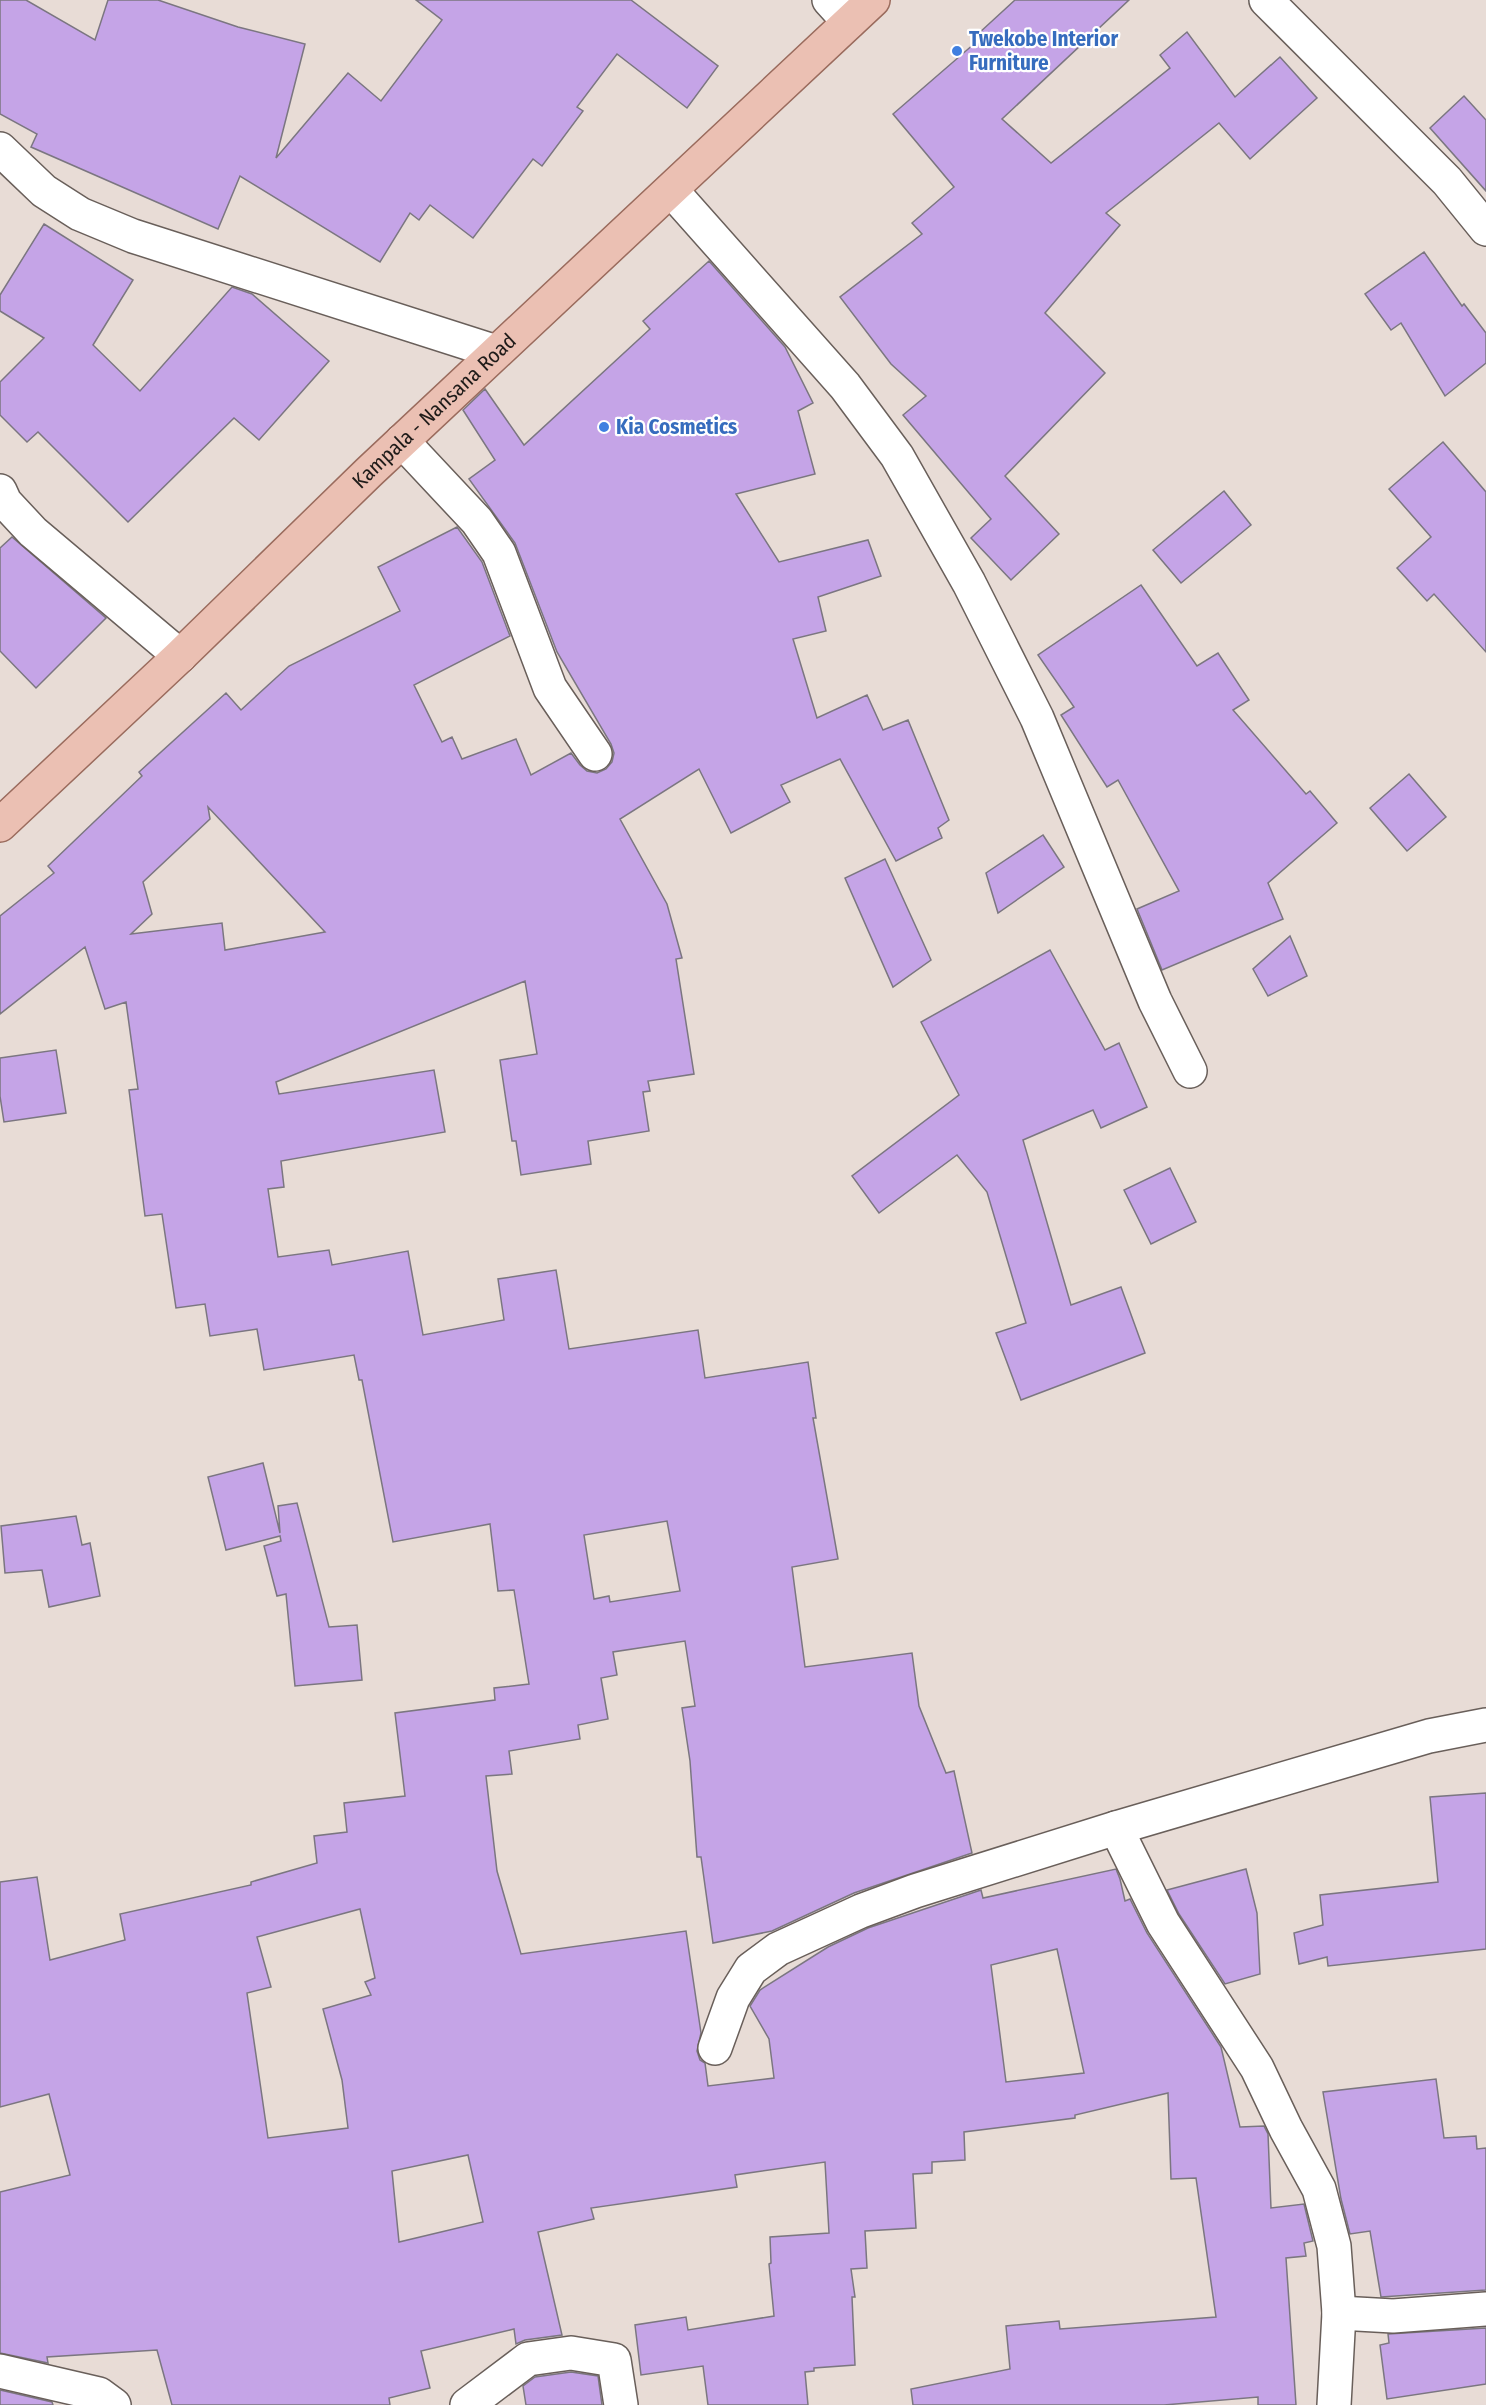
<svg xmlns="http://www.w3.org/2000/svg" width="1486" height="2405" font-family="'Fira Sans Condensed',sans-serif">
  <style>
    .building { fill: #c5a4e7; stroke: #7b7680; stroke-width: 1.5; fill-rule: evenodd }
    .lines { fill: none; stroke-linecap: round; stroke-linejoin: round }
    .minor-casing { stroke: #695f5a; stroke-width: 36 }
    .primary-casing { stroke: #9a6b5d; stroke-width: 36 }
    .minor { stroke: #fff; stroke-width: 33 }
    .primary { stroke: #ebc0b3; stroke-width: 33 }
    .shop-dot { fill: #3f7fe0; stroke: #fff; stroke-width: 2 }
    .labels { text-anchor: middle; stroke-width: 4.5; stroke-linejoin: round; paint-order: stroke }
    .shop-label { font-size: 21px; font-weight: bold; fill: #366cbe; stroke: #fff; text-anchor: start }
    .street-label { font-size: 21px; fill: #1f1b19; stroke: #fff }
  </style>
  <rect width="100%" height="100%" fill="#e8dcd6"/>
  <g class="building">
    <path d="M0,0H26L95,40L108,0H158L238,27L305,44L276,158L348,73L381,101L442,20L416,0H631L718,66L687,108L617,54L577,107L583,111L542,166L533,159L473,238L430,205L419,220L410,213L380,262L240,176L218,229L31,147L37,134L0,114Z"/>
    <path d="M1015,0H1129L1002,119L1051,163L1170,68L1160,55L1187,32L1235,97L1280,57L1317,98L1250,159L1219,123L1106,213L1120,225L1045,313L1105,373L1005,476L1059,534L1011,580L971,538L991,519L903,415L926,396L891,364L840,297L922,234L912,223L954,187L893,114L982,37L979,33Z"/>
    <path d="M1464,96L1486,120V191L1430,128Z"/>
    <path d="M44,224L133,280L93,345L140,391L232,287L252,294L329,361L259,440L234,418L128,522L38,432L27,442L0,415V382L44,338L0,311V295Z"/>
    <path d="M1424,252L1462,306L1464,304L1486,333V363L1445,396L1401,323L1391,330L1365,294Z"/>
    <path d="M709,261L785,347L813,403L798,411L815,474L736,494L779,562L868,540L881,576L818,597L826,631L793,639L817,718L867,695L883,730L908,720L949,820L938,828L942,838L896,861L840,759L781,785L790,802L731,833L699,769L620,819L667,904L682,958L676,959L694,1074L648,1081L650,1091L643,1092L649,1131L588,1141L591,1164L521,1175L516,1141H512L500,1060L537,1054L525,981L276,1082L279,1094L434,1070L445,1132L281,1161L284,1187L268,1189L278,1257L329,1250L332,1265L408,1251L423,1335L504,1320L498,1279L556,1270L569,1349L698,1330L705,1378L808,1362L816,1418H813L838,1559L792,1567L805,1667L912,1653L919,1706L946,1773L954,1771L972,1853L854,1893L772,1931L713,1943L701,1857H697L690,1761L682,1708L695,1706L685,1641L613,1652L617,1675L601,1678L608,1719L578,1725L580,1739L509,1751L512,1774L486,1776L497,1871L521,1954L686,1931L701,2033L697,2051L700,2060L705,2063L708,2086L774,2078L769,2039L750,2006L760,1990L828,1947L868,1928L981,1890L983,1898L1116,1869L1120,1879L1125,1901L1130,1899L1147,1933L1221,2047L1240,2127L1264,2126L1268,2134L1271,2208L1304,2204L1313,2241L1304,2243L1306,2256L1286,2258L1296,2405H1258V2397L1164,2405H913L911,2389L1010,2369L1006,2326L1059,2321L1060,2329L1216,2317L1196,2178L1171,2179L1168,2093L1075,2115V2118L964,2132L965,2160L932,2162V2173L913,2174L916,2228L865,2231L867,2268L851,2269L855,2297H852L855,2365L814,2368V2371L805,2372L808,2405H708L703,2366L641,2375L635,2325L686,2317L688,2330L774,2316L769,2264L771,2263L770,2237L829,2233L825,2162L735,2175L737,2187L591,2208L594,2219L538,2232L562,2335L525,2340L516,2344L514,2329L421,2351L430,2388L389,2398L390,2405H172L157,2350L47,2357L48,2363L0,2353V2192L70,2175L49,2094L0,2107V1882L37,1877L50,1960L125,1940L120,1914L251,1885V1882L317,1863L314,1836L347,1832L344,1803L405,1796L395,1713L495,1700L494,1688L529,1684L514,1590L498,1591L490,1524L393,1542L362,1380H359L354,1355L264,1370L257,1329L210,1336L205,1304L176,1308L162,1214L145,1216L129,1090L138,1089L126,1002L105,1009L85,947L0,1014V916L54,873L48,866L142,776L139,772L226,693L241,710L289,666L400,611L378,567L457,527L482,562L510,636L414,685L442,742L452,737L462,759L516,739L531,775L571,753L580,765L587,771L597,773L606,769L612,762L614,753L611,744L557,652L515,543L469,479L495,460L463,410L485,389L524,445L650,329L643,321ZM208,807L225,825L325,932L225,950L222,923L131,934L152,914L143,882L210,819ZM667,1521L680,1591L610,1602L609,1596L594,1599L584,1535ZM360,1909L375,1978L365,1982L371,1995L323,2009L342,2080L348,2128L268,2138L247,1993L271,1987L257,1937ZM1057,1949L1084,2073L1006,2082L991,1965ZM468,2155L483,2222L399,2242L392,2171Z"/>
    <path d="M1443,442L1486,492V652L1434,594L1427,601L1397,568L1431,537L1389,489Z"/>
    <path d="M1224,491L1251,525L1181,583L1153,550Z"/>
    <path d="M12,537L106,618L36,688L0,651V548Z"/>
    <path d="M1141,585L1197,666L1218,653L1249,700L1233,710L1306,794L1310,791L1337,823L1268,883L1283,919L1162,970L1137,909L1179,891L1118,780L1107,787L1061,715L1074,707L1038,655Z"/>
    <path d="M1409,774L1446,817L1407,851L1370,808Z"/>
    <path d="M1043,835L1064,867L998,913L986,873Z"/>
    <path d="M885,859L931,960L893,987L845,878Z"/>
    <path d="M1290,936L1307,976L1268,996L1253,969Z"/>
    <path d="M1050,950L1105,1050L1119,1043L1147,1107L1101,1128L1093,1110L1023,1140L1071,1305L1121,1287L1145,1353L1021,1400L996,1333L1026,1323L987,1192L957,1155L879,1213L852,1176L959,1095L921,1022Z"/>
    <path d="M56,1050L66,1113L4,1122L0,1096V1058Z"/>
    <path d="M1170,1168L1196,1222L1151,1244L1124,1190Z"/>
    <path d="M263,1463L280,1533L278,1506L297,1503L329,1627L357,1625L362,1680L295,1686L286,1594L277,1596L264,1546L281,1541L280,1536L226,1550L208,1477Z"/>
    <path d="M76,1516L82,1545L90,1543L100,1596L49,1607L42,1570L5,1573L1,1526Z"/>
    <path d="M1486,1793V1949L1328,1966L1327,1957L1299,1964L1294,1933L1323,1925L1320,1895L1438,1882L1430,1797Z"/>
    <path d="M1246,1869L1257,1913L1260,1974L1225,1984L1179,1914L1167,1890Z"/>
    <path d="M1436,2079L1444,2138L1476,2136L1477,2149L1486,2148V2290L1381,2297L1370,2231L1350,2234L1341,2199L1323,2092Z"/>
    <path d="M1486,2328V2384L1387,2399L1380,2345L1389,2343L1388,2334Z"/>
    <path d="M571,2372L598,2376L602,2405H526L523,2386L535,2377Z"/>
    <path d="M0,2390L52,2402L53,2405H0Z"/>
  </g>
  <g class="lines">
    <defs>
      <g id="minor">
        <path d="M829,0L849,22"/>
        <path d="M1266,0L1447,181L1486,229"/>
        <path d="M0,149L44,191L80,214L133,236L496,352"/>
        <path d="M671,190L845,386L897,456L969,583L1037,718L1155,1001L1190,1071"/>
        <path d="M402,441L477,521L499,553L550,688L595,754"/>
        <path d="M0,491L5,502L33,532L180,656"/>
        <path d="M1116,1828L1163,1923L1257,2068L1286,2129L1319,2189L1334,2246L1339,2313L1334,2405"/>
        <path d="M715,2048L733,1998L751,1969L778,1949L861,1911L915,1891L1116,1828L1429,1736L1486,1725"/>
        <path d="M1339,2313L1393,2316L1486,2309"/>
        <path d="M0,2371L99,2394L114,2405"/>
        <path d="M467,2405L528,2359L571,2353L614,2360L621,2405"/>
      </g>
      <g id="primary">
        <path id="s1" d="M0,825L180,656L369,472L873,0"/>
      </g>
    </defs>
    <use href="#minor" class="minor-casing"/>
    <use href="#primary" class="primary-casing"/>
    <use href="#minor" class="minor"/>
    <use href="#primary" class="primary"/>
  </g>
  <g class="shop-dot">
    <circle cx="957" cy="51" r="6"/>
    <circle cx="604" cy="427" r="6"/>
  </g>
  <g class="labels">
    <g class="shop-label">
      <text x="969" y="46">Twekobe Interior<tspan x="969" dy="24">Furniture</tspan></text>
      <text x="616" y="434">Kia Cosmetics</text>
    </g>
    <g class="street-label">
      <text dy="7" stroke="none"><textPath href="#s1" startOffset="600">Kampala - Nansana Road</textPath></text>
    </g>
  </g>
</svg>
